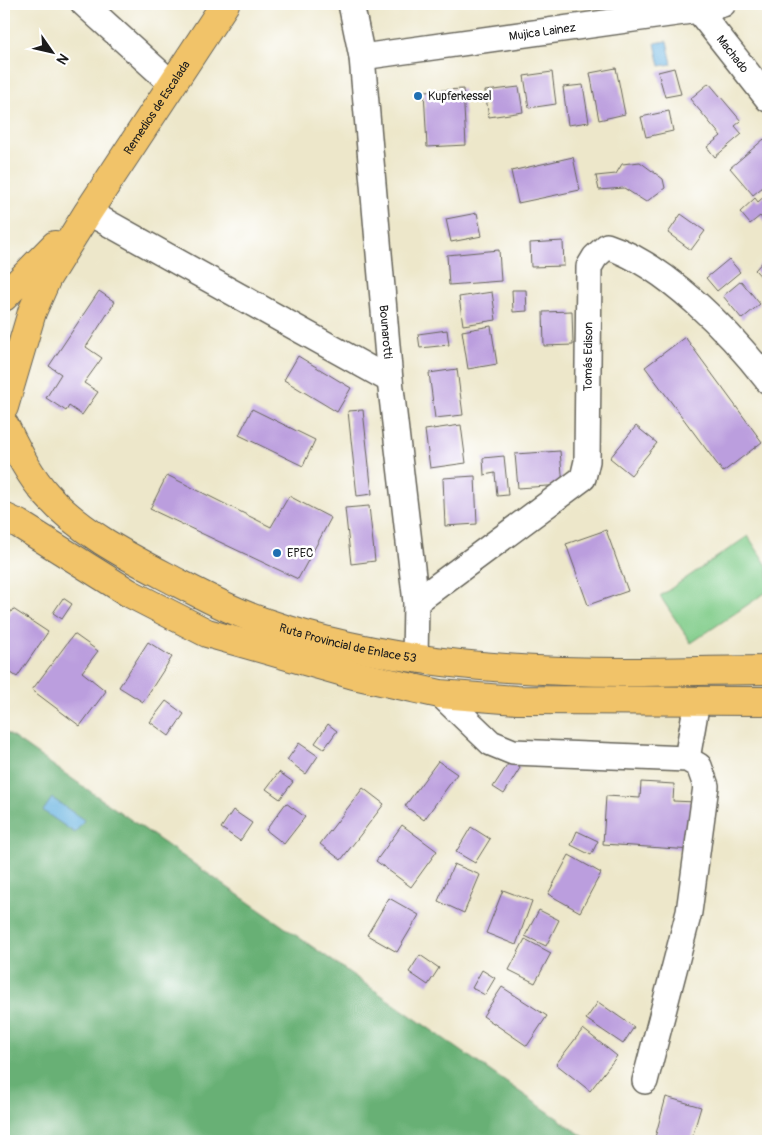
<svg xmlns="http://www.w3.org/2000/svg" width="772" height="1145" font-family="Pangolin,sans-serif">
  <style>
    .green { fill: #80cc89; stroke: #4e7452 }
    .forest { fill: #68b075; stroke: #426648 }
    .water { fill: #66b2e0; stroke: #41677e }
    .building { fill: #bb9ede }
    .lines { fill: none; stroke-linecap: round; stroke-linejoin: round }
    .minor-casing { stroke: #656359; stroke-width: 28 }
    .major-casing { stroke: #656359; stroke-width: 30 }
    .minor { stroke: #fff; stroke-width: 25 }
    .major { stroke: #f1c369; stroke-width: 28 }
    .poi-dot { fill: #1f6fb2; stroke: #fff; stroke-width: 2 }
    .labels { text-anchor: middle; stroke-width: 5; stroke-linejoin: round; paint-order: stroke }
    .street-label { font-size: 12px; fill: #1c1c1c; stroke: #fff }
    .poi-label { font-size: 12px; fill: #1c1c1c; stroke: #fff; text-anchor: start }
  </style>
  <rect width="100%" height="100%" fill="#fff"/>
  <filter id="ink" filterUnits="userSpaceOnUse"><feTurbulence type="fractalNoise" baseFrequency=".02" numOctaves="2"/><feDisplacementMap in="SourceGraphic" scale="10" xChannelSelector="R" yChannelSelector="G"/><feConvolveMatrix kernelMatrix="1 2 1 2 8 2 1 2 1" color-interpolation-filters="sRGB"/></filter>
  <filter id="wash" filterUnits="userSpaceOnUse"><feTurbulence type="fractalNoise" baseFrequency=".0096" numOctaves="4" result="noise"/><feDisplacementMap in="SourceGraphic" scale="20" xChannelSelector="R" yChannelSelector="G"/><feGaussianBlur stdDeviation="1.12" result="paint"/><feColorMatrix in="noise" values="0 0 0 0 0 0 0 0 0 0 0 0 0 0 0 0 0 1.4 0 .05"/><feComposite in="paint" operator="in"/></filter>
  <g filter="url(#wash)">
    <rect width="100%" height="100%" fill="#ede7ca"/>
    <path class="green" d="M748,536L768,567V591L691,643L660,596Z"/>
    <path class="forest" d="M4,731L590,1141H4Z"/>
    <g class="water">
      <path d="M667,41L672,64L660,66L655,43Z"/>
      <path d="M52,798L84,820L75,833L43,811Z"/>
    </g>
    <g id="blocks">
      <g class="building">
        <path d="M616,68L625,114L599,120L590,73Z"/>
        <path d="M674,68L681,94L665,97L658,72Z"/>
        <path d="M552,72L556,104L529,108L524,76Z"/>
        <path d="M709,83L741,121L735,126L742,134L715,157L707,147L721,136L690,99Z"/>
        <path d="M583,85L589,122L568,125L563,87Z"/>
        <path d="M519,87L523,112L489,117L485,91Z"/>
        <path d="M463,89L466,145L427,147L424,91Z"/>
        <path d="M669,111L673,131L646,137L641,117Z"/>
        <path d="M764,139L768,144V183L753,195L730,168Z"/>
        <path d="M573,157L580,190L518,203L511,171Z"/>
        <path d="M640,162L663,179L665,188L646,202L624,188L599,190L596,176L616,174L622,164Z"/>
        <path d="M768,193V226L760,216L750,224L740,212L755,198L758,202Z"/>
        <path d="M477,213L482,236L451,242L446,219Z"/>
        <path d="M681,214L705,231L691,250L668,233Z"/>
        <path d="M563,241L564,266L531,267L530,243Z"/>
        <path d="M499,250L501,281L449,285L447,255Z"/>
        <path d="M768,256V284L755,270Z"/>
        <path d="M729,259L740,272L717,291L706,278Z"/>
        <path d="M741,281L760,304L742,319L723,296Z"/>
        <path d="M512,290H526L527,311L513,312Z"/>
        <path d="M99,291L115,302L86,347L102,358L84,383L98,392L82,415L69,406L66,411L46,398L61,374L49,366Z"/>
        <path d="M492,292L496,320L463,325L459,297Z"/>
        <path d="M572,311L573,345L544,346L543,312Z"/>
        <path d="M491,326L497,364L468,369L462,331Z"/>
        <path d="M447,330L449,345L420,348L418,334Z"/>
        <path d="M685,337L762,442L723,472L645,367Z"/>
        <path d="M298,356L351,388L337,412L284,380Z"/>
        <path d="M457,369L463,415L435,418L429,373Z"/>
        <path d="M252,409L315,440L303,466L239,435Z"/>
        <path d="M363,410L372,494L357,496L348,411Z"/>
        <path d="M461,425L466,463L430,468L425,430Z"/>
        <path d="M636,426L657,443L631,475L610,458Z"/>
        <path d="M560,451L563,485L518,488L515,454Z"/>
        <path d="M504,456L508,495L497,496L495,473L484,475L483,458Z"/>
        <path d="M167,475L271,527L289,496L331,518L298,579L150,509Z"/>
        <path d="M475,476L477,524L445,526L443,478Z"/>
        <path d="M369,506L375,561L351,564L345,508Z"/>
        <path d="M606,530L628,591L588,605L566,544Z"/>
        <path d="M63,598L72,604L62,619L53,613Z"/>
        <path d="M13,609L48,632L17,677L4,668V622Z"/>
        <path d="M74,634L98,651L82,672L106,691L80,726L32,690Z"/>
        <path d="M148,642L172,657L143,702L119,687Z"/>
        <path d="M166,701L184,714L169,736L150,722Z"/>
        <path d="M328,724L337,731L324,749L315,743Z"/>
        <path d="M299,743L318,756L306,774L287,760Z"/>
        <path d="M438,761L457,774L424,820L405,806Z"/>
        <path d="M510,761L520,768L504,794L493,787Z"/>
        <path d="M279,772L293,782L280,799L266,789Z"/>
        <path d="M641,782L674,784L673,801L696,802L692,850L603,844L606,796L640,798Z"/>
        <path d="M363,788L384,804L341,860L320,844Z"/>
        <path d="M286,803L305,817L284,844L266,830Z"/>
        <path d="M233,810L252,823L240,841L221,828Z"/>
        <path d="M402,825L437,851L411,887L376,861Z"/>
        <path d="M471,827L490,839L475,863L456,852Z"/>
        <path d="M577,831L598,841L591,855L571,845Z"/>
        <path d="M569,855L601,873L580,912L548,894Z"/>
        <path d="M454,864L480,875L464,913L438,901Z"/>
        <path d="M503,890L532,901L516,945L486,933Z"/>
        <path d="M389,898L419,915L397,952L367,935Z"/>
        <path d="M539,910L559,920L546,946L525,936Z"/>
        <path d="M525,939L551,953L535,983L509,970Z"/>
        <path d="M420,955L439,968L428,985L409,972Z"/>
        <path d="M482,970L495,978L485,995L472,988Z"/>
        <path d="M502,987L547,1016L527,1046L483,1016Z"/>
        <path d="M598,1002L634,1027L623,1044L586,1019Z"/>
        <path d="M583,1029L617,1056L590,1091L556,1064Z"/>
        <path d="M666,1097L701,1107L691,1141H654Z"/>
      </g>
    </g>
  </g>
  <g filter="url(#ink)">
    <use href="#blocks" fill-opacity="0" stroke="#656359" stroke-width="1"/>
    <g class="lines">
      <defs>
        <g id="minor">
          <path d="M84,4L172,84"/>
          <path id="s1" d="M351,4L362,57L390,380L416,602L415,659"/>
          <path id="s2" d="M698,10L768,99"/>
          <path id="s3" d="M362,57L698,10L723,4"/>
          <path d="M88,212L390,380"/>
          <path id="s4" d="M416,602L583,478L587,461L589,267L595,257L607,246C667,266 730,332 768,381"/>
          <path d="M440,694L491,743L513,752L687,759L699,766L706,786L689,912L645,1081"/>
          <path d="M687,759L697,701"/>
        </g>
        <g id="major">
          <path d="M4,297L55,245"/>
          <path id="s5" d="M4,407L32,312L47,278L88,212L225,4"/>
          <path id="s6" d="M5,426C17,450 29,475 47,495C80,532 125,555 169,578C198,593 229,610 261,621C378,662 504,672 628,672C675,672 722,670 768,670"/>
          <path d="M4,517L19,524L129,593L207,633L354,675L440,694L517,700L768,701"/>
        </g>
      </defs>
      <use href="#minor" class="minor-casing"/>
      <use href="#major" class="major-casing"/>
      <use href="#minor" class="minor"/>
      <use href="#major" class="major"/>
    </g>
  </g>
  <g class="poi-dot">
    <circle cx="418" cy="96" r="5"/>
    <circle cx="277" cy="553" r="5"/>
  </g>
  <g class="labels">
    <g class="street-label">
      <text dy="4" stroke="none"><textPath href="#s3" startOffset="182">Mujica Lainez</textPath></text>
      <text dy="4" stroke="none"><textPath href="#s2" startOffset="56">Machado</textPath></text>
      <text dy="4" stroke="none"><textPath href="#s5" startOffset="339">Remedios de Escalada</textPath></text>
      <text dy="4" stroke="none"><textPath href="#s1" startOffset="330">Bounarotti</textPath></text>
      <text dy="4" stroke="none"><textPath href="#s4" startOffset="330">Tomás Edison</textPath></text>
      <text dy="4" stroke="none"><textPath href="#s6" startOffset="421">Ruta Provincial de Enlace 53</textPath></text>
    </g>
    <g class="poi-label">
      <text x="428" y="100">Kupferkessel</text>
      <text x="287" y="557">EPEC</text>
    </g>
  </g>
  <rect width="772" height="1145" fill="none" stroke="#fff" stroke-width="20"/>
  <g transform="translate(52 52) rotate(124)" stroke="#ffffff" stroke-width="4" paint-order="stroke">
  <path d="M0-4L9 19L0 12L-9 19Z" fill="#1c1c1c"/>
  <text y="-8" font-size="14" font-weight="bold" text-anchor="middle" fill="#1c1c1c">N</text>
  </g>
</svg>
